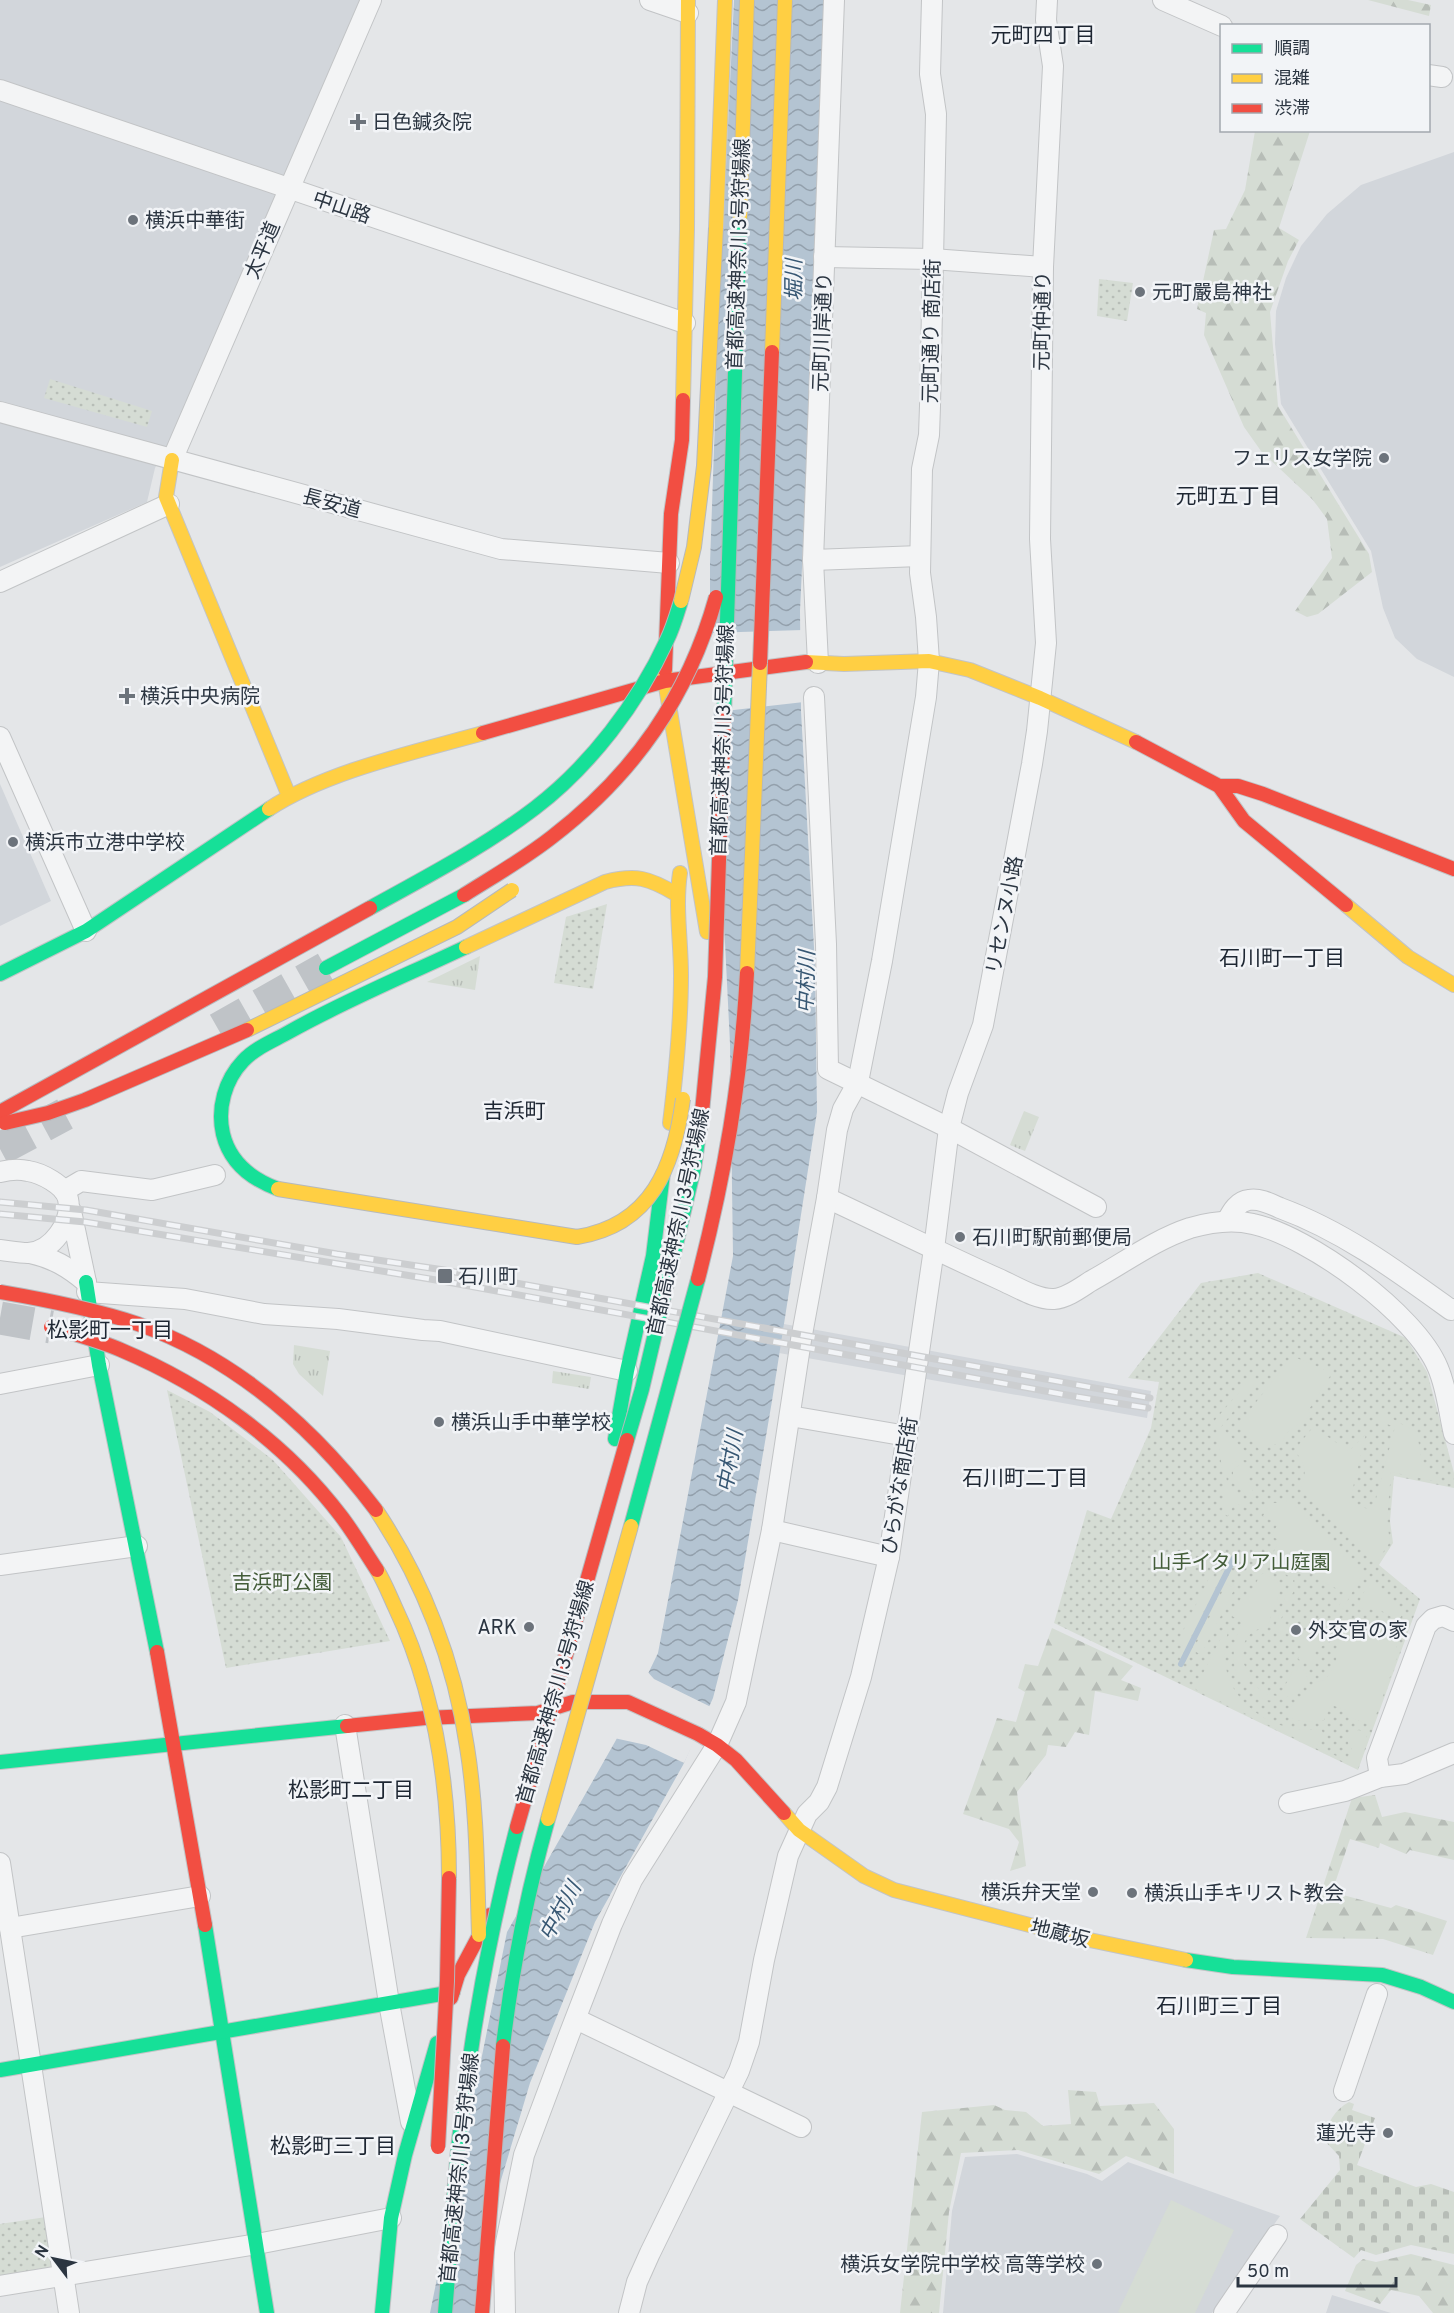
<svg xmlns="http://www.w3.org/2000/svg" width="1454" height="2313" font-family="Overpass,'Noto Sans JP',sans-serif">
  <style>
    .built { fill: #d2d6db }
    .grass { fill: url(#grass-tufts) }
    .forest { fill: url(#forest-firs) }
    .cemetery { fill: url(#cemetery-stones) }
    .park { fill: url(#park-dots) }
    .garden { fill: #d5dcd4 }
    .water { fill: url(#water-waves) }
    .pier { fill: #e4e6e8 }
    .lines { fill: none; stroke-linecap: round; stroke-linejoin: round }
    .stream { stroke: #b4c4d2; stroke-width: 6 }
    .highway-tunnel { stroke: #bfc3c7; stroke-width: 33; stroke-dasharray: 33 16; stroke-linecap: butt }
    .street-casing { stroke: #c2c4c6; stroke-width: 22 }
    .fast-casing { stroke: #c2c4c6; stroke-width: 16 }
    .slow-casing { stroke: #c2c4c6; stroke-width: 16 }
    .jam-casing { stroke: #c2c4c6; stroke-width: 16 }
    .street { stroke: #f3f4f5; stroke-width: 20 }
    .fast { stroke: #16e098; stroke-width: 14 }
    .slow { stroke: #ffcf43; stroke-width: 14 }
    .jam { stroke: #f24e42; stroke-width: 14 }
    .rail-casing { stroke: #ccced0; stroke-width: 7 }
    .rail { stroke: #f2f4f7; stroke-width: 4.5; stroke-dasharray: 14; stroke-linecap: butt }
    .fast-bridge-casing { stroke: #b6b9bd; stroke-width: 16; stroke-linecap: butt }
    .slow-bridge-casing { stroke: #b6b9bd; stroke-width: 16; stroke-linecap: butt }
    .jam-bridge-casing { stroke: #b6b9bd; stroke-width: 16; stroke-linecap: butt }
    .fast-bridge { stroke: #16e098; stroke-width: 14 }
    .slow-bridge { stroke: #ffcf43; stroke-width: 14 }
    .jam-bridge { stroke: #f24e42; stroke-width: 14 }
    .poi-dot { fill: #6c737b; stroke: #f2f4f7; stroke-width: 2 }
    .labels { text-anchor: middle; stroke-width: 5; stroke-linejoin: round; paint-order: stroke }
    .poi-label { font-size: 20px; fill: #2b3541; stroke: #f2f4f7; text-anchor: start }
    .street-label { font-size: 20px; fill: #2b3541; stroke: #f2f4f7 }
    .park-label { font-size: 20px; fill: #435c39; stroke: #f2f4f7 }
    .neighbourhood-label { font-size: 21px; fill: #1d2632; stroke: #f2f4f7 }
    .water-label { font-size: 21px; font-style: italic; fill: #375773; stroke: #f2f4f7 }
  </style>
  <defs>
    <pattern id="grass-tufts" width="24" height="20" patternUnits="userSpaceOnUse" patternTransform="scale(1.5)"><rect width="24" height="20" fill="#d5dcd4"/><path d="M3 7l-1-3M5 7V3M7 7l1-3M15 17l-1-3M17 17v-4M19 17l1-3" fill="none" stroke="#b7bdb7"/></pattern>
    <pattern id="forest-firs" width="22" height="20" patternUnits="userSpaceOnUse" patternTransform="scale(1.5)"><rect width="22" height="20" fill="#d5dcd4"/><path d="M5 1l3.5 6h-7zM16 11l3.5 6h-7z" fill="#b7bdb7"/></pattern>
    <pattern id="cemetery-stones" width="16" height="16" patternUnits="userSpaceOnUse" patternTransform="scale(1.5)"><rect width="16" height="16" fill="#d5dcd4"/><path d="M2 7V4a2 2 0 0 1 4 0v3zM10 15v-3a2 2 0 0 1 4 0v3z" fill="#b7bdb7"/></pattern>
    <pattern id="park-dots" width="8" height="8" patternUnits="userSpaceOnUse" patternTransform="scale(1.5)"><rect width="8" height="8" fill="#d5dcd4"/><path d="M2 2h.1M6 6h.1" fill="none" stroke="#b7bdb7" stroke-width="1.8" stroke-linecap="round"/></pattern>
    <pattern id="water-waves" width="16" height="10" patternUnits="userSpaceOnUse" patternTransform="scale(1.5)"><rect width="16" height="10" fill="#b4c4d2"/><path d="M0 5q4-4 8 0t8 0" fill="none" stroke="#93a0ac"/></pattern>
  </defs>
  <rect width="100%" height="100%" fill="#e4e6e8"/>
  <g class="built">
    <path d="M0,0H361L170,441L155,468L147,502L0,567Z"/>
    <path d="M1454,152V677L1417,659L1395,638L1383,608L1371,551L1281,404L1275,344L1276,311L1286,278L1301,246L1327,214L1361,185Z"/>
    <path d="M0,784L51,901L0,926Z"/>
    <path d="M784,1324L1151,1391L1147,1418L779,1353Z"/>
    <path d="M1017,2154L1087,2174L1102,2181L1128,2162L1280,2216L1212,2313H943L952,2211L965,2157Z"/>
    <path d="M1332,2295L1391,2313H1326Z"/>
  </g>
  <g class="grass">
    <path d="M480,956L475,990L427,982Z"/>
    <path d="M1024,1111L1039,1117L1025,1151L1010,1145Z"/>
    <path d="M294,1345L330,1351L323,1396L299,1374L293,1364Z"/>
    <path d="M553,1371L591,1377L589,1389L552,1383Z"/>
  </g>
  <g class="forest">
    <path d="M1368,0H1408L1431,5L1429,16Z"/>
    <path d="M1255,131H1310L1279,228L1299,240L1288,261L1270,312L1278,406L1369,554L1372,572L1318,614L1307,617L1295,611L1332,558L1327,519L1313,500L1261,451L1244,427L1204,335L1206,313L1197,309L1214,230L1226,229L1245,190Z"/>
    <path d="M1052,1628L1133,1666L1121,1680L1141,1688L1138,1701L1095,1691L1089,1735L1075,1732L1066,1747L1048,1745L1046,1755L1017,1792L1026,1866L1010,1871L1019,1842L1009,1829L963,1814L997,1718L1016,1722L1025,1692L1018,1688L1025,1664L1038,1666Z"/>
    <path d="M1375,1795L1382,1817L1405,1812L1454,1822V1860L1410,1850L1406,1854L1380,1843L1379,1848L1350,1839L1332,1892L1391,1908L1396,1905L1447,1921L1433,1955L1383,1939L1306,1938L1352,1798Z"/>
    <path d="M1068,2090L1096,2092L1100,2106L1154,2103L1174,2129V2174L1126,2156L1099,2174L1018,2150L961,2153L949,2212L939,2313H900L922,2112L994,2105L1005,2110L1026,2112L1043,2126L1071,2124Z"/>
    <path d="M1411,2254L1454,2265V2313H1433L1419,2296L1391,2290L1380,2304L1345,2291L1356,2265L1363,2259L1376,2262Z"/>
  </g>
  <path class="cemetery" d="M1349,2102L1354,2104L1352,2110L1375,2118L1357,2165L1416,2187L1431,2184L1454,2192V2254L1411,2245L1376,2255L1361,2250L1354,2258L1300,2219L1340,2170L1339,2156L1323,2139C1327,2124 1335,2109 1349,2102Z"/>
  <g class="park">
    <path d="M1099,279L1133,283L1127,321L1097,316Z"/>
    <path d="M50,379L152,411L147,427L44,398Z"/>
    <path d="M607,904L593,989L554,983L566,917Z"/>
    <path d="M1258,1273L1406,1338L1427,1372L1454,1473V1488L1394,1476L1390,1521L1393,1543L1379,1565L1420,1599L1358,1770L1054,1623L1087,1510L1111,1519L1151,1428L1159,1382L1128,1378L1201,1283Z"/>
    <path d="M167,1390L210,1412L273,1460L341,1537L390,1641L226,1668Z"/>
    <path d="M46,2217L54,2268L0,2276V2224Z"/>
  </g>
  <g class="garden">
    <path d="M1292,1356L1332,1373L1308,1411L1312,1414L1287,1433L1281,1444H1270L1259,1449L1239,1428V1424Z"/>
    <path d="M1252,1377L1257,1381L1221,1427L1251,1457L1249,1461C1234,1456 1221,1471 1229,1487C1234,1495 1244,1500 1251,1506L1249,1509L1235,1503L1228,1516L1222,1513L1225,1489L1215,1420Z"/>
    <path d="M1381,1412L1417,1433L1422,1462L1441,1482H1448L1453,1476L1454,1485L1391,1472L1387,1521L1390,1542L1376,1563L1301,1488C1307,1475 1306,1462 1295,1452L1300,1443L1313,1427L1349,1451L1366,1434L1349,1504L1373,1510L1395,1427L1376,1420Z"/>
    <path d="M1240,1464L1248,1466L1247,1480L1255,1495L1253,1500L1233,1483V1470Z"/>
    <path d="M1289,1500L1362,1575L1341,1612L1337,1610L1345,1593L1318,1579L1316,1574L1306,1568L1299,1571L1293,1581L1296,1586L1280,1621L1289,1626L1284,1636L1274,1630L1292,1578L1268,1564L1279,1540L1271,1536L1278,1524L1263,1516L1270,1503H1282Z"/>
    <path d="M1264,1573L1282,1585L1267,1628C1243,1627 1234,1659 1251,1674L1245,1687C1228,1669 1233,1642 1242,1622L1232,1616L1243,1594L1249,1597L1260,1575Z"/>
    <path d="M1210,1576L1219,1581L1186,1647L1177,1643Z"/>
    <path d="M1370,1582L1402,1615L1398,1621L1380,1610L1359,1608L1361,1597Z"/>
    <path d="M1226,1584L1235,1588L1201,1655L1193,1650Z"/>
    <path d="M1356,1618L1378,1619L1390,1625L1394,1629L1398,1655L1372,1726L1345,1715L1347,1710L1331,1705L1324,1720C1311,1722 1299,1723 1287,1716V1710L1309,1691L1316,1682L1325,1680L1336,1664L1337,1644L1349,1621Z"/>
    <path d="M1333,1626L1336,1628L1328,1643L1315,1650L1312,1656L1314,1658L1312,1666L1298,1659L1304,1647L1298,1644L1306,1628L1314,1629L1328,1635Z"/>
    <path d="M1226,1628L1229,1630C1225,1639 1225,1649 1225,1658C1226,1704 1278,1736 1321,1729L1323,1733L1317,1746L1346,1761L1352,1748L1349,1746L1347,1739L1352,1732L1359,1730L1365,1733L1368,1740L1358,1769L1195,1689Z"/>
    <path d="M1299,1667L1305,1671L1308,1679C1305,1683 1302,1688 1298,1691C1286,1700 1260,1707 1253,1690L1256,1686L1265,1694L1277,1696L1282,1691L1294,1669L1296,1671Z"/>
    <path d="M1171,2200L1234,2230L1195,2313H1120L1118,2312Z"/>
  </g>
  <path class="water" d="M734,0H824L817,244L800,611L801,711L815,966L817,1112L772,1401L738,1600L713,1698L683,1765L595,1922L530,2083L498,2190L487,2313H430L507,1932L616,1740L658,1653L733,1256L730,1044L710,637V564L718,332Z"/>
  <g class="pier">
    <path d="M803,630L804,702L708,713L707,715L709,633Z"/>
    <path d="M646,1670L654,1679L711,1707L684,1763L646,1745L614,1738Z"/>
  </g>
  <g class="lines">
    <path class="stream" d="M1181,1664L1234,1558"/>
    <g class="highway-tunnel">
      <path d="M218,1029L326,968"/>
      <path d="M0,1149L65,1114"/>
      <path d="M0,1318L51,1327"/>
    </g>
    <defs>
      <g id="street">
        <path d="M650,0L688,13"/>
        <path d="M1163,0L1222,26"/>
        <path d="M1428,75L1442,77"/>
        <path d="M0,90L685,323"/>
        <path d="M824,257L932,259L1043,267"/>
        <path d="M0,412L501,549L669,563"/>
        <path d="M172,460L371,0"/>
        <path d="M813,560L920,556"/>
        <path d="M0,582L169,504"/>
        <path d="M818,663L813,560L834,0"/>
        <path d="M814,697L826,944L828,1069L949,1128L1096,1207"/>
        <path d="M0,737L86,931"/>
        <path d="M0,1172C8,1170 20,1169 28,1171C41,1173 65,1185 68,1199C73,1222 52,1252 28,1253C19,1253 9,1251 0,1250"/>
        <path d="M64,1191L81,1181L152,1190L215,1175"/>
        <path d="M827,1198C885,1225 941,1253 999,1279C1015,1286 1037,1300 1054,1299C1067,1298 1080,1288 1091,1281C1124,1263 1154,1240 1190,1228C1211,1222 1232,1219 1253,1224C1309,1236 1416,1314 1438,1368C1447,1389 1449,1413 1454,1434"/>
        <path d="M71,1211L86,1282"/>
        <path d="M1227,1221C1232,1211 1238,1201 1249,1200C1260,1198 1271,1204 1280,1208C1343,1231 1397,1271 1451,1310L1454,1309"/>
        <path d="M30,1253C53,1258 68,1267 86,1282"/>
        <path d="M87,1292L185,1299L264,1314L338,1319L423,1330L440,1331L627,1371"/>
        <path d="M0,1384L99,1365"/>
        <path d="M790,1416L907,1436"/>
        <path d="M772,1530L889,1557"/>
        <path d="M0,1565L137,1546"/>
        <path d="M345,1725L389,2003L411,2122"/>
        <path d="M1380,1777L1377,1758L1426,1626L1433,1619L1443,1616L1454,1621"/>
        <path d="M1289,1803L1345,1791L1380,1777L1404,1774L1454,1753"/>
        <path d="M0,1863L69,2313"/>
        <path d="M10,1928L200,1896"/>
        <path d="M576,2019L801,2127"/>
        <path d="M1344,2091L1377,1994"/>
        <path d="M0,2286L257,2244L391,2218"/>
        <path d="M505,2313L504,2252L524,2155L569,2035L612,1924L632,1880L717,1745L736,1702L772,1530L801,1340L827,1198L837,1130L843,1109L858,1082L882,961L926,697L929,661L926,617L920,573L922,469L929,435L930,406L936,114L930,74L932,0"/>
        <path d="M629,2313L637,2282L650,2253L739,2071L749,2042L764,1960L788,1856L807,1814L819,1802L827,1787L861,1677L889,1557L934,1249L949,1128L958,1093L983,1025L1032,764L1037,731L1046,643L1040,539L1043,267L1053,66L1046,20L1047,0"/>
        <path d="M1224,2313L1277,2235"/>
      </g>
      <g id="fast">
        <path d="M326,968L464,895"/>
        <path d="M0,974L86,931L269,809"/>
        <path d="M278,1189C251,1179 230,1163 223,1134C217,1108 225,1080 243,1061C255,1048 273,1041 289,1032C346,1000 407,975 466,947"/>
        <path d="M86,1282L99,1365L157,1652"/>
        <path d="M615,1439L627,1371L653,1256L663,1174"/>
        <path d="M0,1762L347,1726"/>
        <path d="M205,1925L267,2313"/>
        <path d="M1186,1960L1233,1967L1382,1975L1421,1987L1454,2002"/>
        <path d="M0,2070L453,1992"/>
        <path d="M382,2313L391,2218L405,2155L437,2043"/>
      </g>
      <g id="slow">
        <path d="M716,228L725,0"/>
        <path d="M683,400L687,229L688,0"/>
        <path d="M172,460L166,497L289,796"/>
        <path d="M806,662L844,664L929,661L970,670L1040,698L1136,742"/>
        <path d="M665,670V681L707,932"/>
        <path d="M269,809C327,771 416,752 483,733"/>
        <path d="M1346,905L1408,957L1454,985"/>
        <path d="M466,947L605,882C636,874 649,878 676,894"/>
        <path d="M670,1123C676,1074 681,1024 681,975C681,941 675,907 680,873"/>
        <path d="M784,1813L799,1830L864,1876L894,1890L1080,1938L1186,1960"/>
      </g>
      <g id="jam">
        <path d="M665,670L671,514L682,440L683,400"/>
        <path d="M483,733L665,681L806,662"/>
        <path d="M1136,742L1219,786L1244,821L1346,905"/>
        <path d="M1219,786H1238L1263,794L1454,869"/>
        <path d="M157,1652L205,1925"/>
        <path d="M347,1726L425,1718L538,1713L573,1702H628L698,1734L717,1745L736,1760L784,1813"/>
        <path d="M451,1998L458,1975L490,1915"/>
      </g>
    </defs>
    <use href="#street" class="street-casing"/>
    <use href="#fast" class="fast-casing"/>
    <use href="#slow" class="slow-casing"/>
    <use href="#jam" class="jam-casing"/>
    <use href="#street" class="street"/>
    <use href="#fast" class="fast"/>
    <use href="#slow" class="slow"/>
    <use href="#jam" class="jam"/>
    <defs>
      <g id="rail">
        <path d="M0,1202L86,1210L337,1254L444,1270L1150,1398"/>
        <path d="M0,1214L85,1222L442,1281L1078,1397L1148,1408"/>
      </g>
    </defs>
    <use href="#rail" class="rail-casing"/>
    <use href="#rail" class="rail"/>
    <defs>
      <g id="fast-bridge">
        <path d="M724,715L740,217"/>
        <path d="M370,908C426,877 484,847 535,808C590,766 638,703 667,640C673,628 677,614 681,601"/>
        <path d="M627,1440L642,1389L694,1168L702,1112"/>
        <path d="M631,1526L698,1279"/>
        <path d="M503,2046C512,1969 527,1894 548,1819"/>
        <path d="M445,2313C450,2256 453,2198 459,2140C471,2035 490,1929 517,1827"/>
      </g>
      <g id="slow-bridge">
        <path d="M740,217L747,0"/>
        <path d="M772,352L785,0"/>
        <path d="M681,601L694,547L704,466L716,228"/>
        <path d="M747,973L760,663"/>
        <path d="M247,1030L457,927L512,890"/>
        <path d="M278,1189L577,1237C652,1225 674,1166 683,1099"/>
        <path d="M376,1510C423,1580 455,1663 467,1747C477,1809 477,1872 479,1935"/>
        <path d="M377,1570C384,1581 389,1594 395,1607C435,1691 449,1785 449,1878"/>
        <path d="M548,1819L631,1526"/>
      </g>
      <g id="jam-bridge">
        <path d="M760,663L772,352"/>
        <path d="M464,895C494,876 524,859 552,837C634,774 688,697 716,597"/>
        <path d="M0,1112L370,908"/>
        <path d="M702,1112L715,977L724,715"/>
        <path d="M5,1123L48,1113L85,1100L247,1030"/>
        <path d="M698,1279C725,1174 741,1082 747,973"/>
        <path d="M0,1292C47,1300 93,1309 138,1324C236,1359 314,1428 376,1510"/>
        <path d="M51,1327C74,1334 98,1340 121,1350C206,1386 285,1442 341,1516C354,1533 365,1552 377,1570"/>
        <path d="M517,1827L627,1440"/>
        <path d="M438,2147L447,1981L449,1878"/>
        <path d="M482,2313L503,2046"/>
      </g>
    </defs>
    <use href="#fast-bridge" class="fast-bridge-casing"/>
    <use href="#slow-bridge" class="slow-bridge-casing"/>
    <use href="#jam-bridge" class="jam-bridge-casing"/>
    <use href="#fast-bridge" class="fast-bridge"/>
    <use href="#slow-bridge" class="slow-bridge"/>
    <use href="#jam-bridge" class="jam-bridge"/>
  </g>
  <g class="poi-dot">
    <path d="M355 113h6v6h6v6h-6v6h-6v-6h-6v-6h6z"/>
    <circle cx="133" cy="220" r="6"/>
    <circle cx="1140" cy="292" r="6"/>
    <circle cx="1384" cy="458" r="6"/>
    <path d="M124 687h6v6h6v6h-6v6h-6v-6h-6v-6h6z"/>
    <circle cx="13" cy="842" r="6"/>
    <circle cx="960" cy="1237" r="6"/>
    <rect x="437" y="1268" width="16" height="16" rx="3"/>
    <circle cx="439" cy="1422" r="6"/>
    <circle cx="529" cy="1627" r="6"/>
    <circle cx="1296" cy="1630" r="6"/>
    <circle cx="1093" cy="1892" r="6"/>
    <circle cx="1132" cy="1893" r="6"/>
    <circle cx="1388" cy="2133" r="6"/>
    <circle cx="1097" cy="2264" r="6"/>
  </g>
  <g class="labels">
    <g class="poi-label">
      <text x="372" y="129">日色鍼灸院</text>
      <text x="145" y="227">横浜中華街</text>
      <text x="1152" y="299">元町嚴島神社</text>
      <text x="1372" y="465" text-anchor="end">フェリス女学院</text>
      <text x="140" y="703">横浜中央病院</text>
      <text x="25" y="849">横浜市立港中学校</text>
      <text x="972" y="1244">石川町駅前郵便局</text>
      <text x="458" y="1283">石川町</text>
      <text x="451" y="1429">横浜山手中華学校</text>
      <text x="517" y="1634" text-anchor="end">ARK</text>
      <text x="1308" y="1637">外交官の家</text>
      <text x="1081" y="1899" text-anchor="end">横浜弁天堂</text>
      <text x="1144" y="1900">横浜山手キリスト教会</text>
      <text x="1376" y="2140" text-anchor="end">蓮光寺</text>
      <text x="1085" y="2271" text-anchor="end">横浜女学院中学校 高等学校</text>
    </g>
    <g class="street-label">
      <text transform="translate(342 207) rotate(19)" y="7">中山路</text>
      <text transform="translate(262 250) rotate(-67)" y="7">太平道</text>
      <text transform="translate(738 254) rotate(-88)" y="7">首都高速神奈川3号狩場線</text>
      <text transform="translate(1042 321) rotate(-89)" y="7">元町仲通り</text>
      <text transform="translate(931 331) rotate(-89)" y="7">元町通り 商店街</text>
      <text transform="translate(822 332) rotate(-88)" y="7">元町川岸通り</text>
      <text transform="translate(332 503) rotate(15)" y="7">長安道</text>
      <text transform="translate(722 740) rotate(-88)" y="7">首都高速神奈川3号狩場線</text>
      <text transform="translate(1004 915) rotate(-79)" y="7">リセンヌ小路</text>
      <text transform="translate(678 1222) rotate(-78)" y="7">首都高速神奈川3号狩場線</text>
      <text transform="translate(899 1486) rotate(-81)" y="7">ひらがな商店街</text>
      <text transform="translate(555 1692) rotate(-74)" y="7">首都高速神奈川3号狩場線</text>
      <text transform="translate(1060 1933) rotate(14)" y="7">地蔵坂</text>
      <text transform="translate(459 2168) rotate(-84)" y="7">首都高速神奈川3号狩場線</text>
    </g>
    <g class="park-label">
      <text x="1241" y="1569">山手イタリア山庭園</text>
      <text x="282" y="1589">吉浜町公園</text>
    </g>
    <g class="neighbourhood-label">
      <text x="1043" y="42">元町四丁目</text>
      <text x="1228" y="503">元町五丁目</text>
      <text x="1282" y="965">石川町一丁目</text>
      <text x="514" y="1118">吉浜町</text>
      <text x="110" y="1337">松影町一丁目</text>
      <text x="1025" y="1485">石川町二丁目</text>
      <text x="351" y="1797">松影町二丁目</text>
      <text x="1219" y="2013">石川町三丁目</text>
      <text x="333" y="2153">松影町三丁目</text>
    </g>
    <g class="water-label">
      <text transform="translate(794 280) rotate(-90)" y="7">堀川</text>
      <text transform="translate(806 982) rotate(-88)" y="7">中村川</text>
      <text transform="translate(730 1461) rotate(-80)" y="7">中村川</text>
      <text transform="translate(560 1911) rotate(-61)" y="7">中村川</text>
    </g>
  </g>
  <rect x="1220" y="24" width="210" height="108" fill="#f2f4f7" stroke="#a2a8ae" stroke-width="1.5"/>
  <rect x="1232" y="44" width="30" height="9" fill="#16e098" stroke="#a2a8ae" stroke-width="1.5"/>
  <text x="1274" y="54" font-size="18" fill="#2b3541">順調</text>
  <rect x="1232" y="74" width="30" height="9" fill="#ffcf43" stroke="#a2a8ae" stroke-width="1.5"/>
  <text x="1274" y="84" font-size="18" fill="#2b3541">混雑</text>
  <rect x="1232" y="104" width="30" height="9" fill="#f24e42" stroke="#a2a8ae" stroke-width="1.5"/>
  <text x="1274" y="114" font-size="18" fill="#2b3541">渋滞</text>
  <g transform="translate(54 2259) rotate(302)" stroke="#f2f4f7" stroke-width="4.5" paint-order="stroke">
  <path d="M0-4.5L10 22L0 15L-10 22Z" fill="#2b3541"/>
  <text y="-9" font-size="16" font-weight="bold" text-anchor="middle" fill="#2b3541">N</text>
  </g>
  <path d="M1238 2277v9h158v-9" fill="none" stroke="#2b3541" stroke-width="3"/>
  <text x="1247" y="2277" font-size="18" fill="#2b3541" stroke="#f2f4f7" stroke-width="4.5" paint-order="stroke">50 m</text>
</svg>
